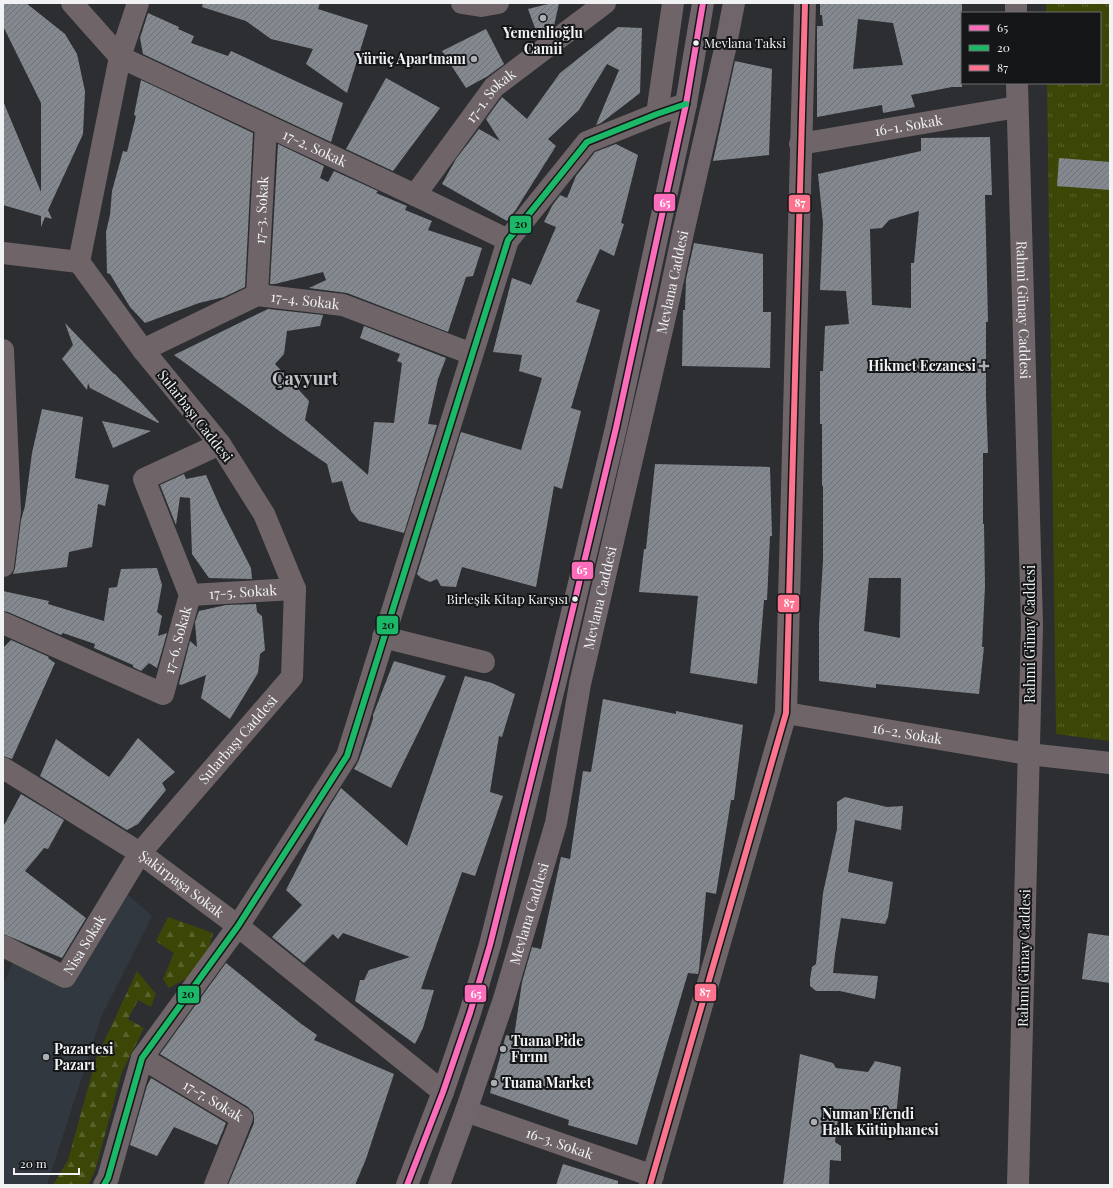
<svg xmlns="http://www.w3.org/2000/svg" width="1113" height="1188" font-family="'Playfair Display',serif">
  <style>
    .built { fill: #31383f }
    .forest { fill: url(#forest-firs) }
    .park { fill: url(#park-tufts) }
    .building { fill: url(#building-hatch); fill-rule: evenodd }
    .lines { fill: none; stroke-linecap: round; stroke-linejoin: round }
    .minor { stroke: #6f6568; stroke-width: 22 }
    .major { stroke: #6f656a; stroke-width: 22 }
    .bus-1-casing { stroke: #151618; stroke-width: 9 }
    .bus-2-casing { stroke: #151618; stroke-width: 9 }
    .bus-3-casing { stroke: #151618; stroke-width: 9 }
    .bus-1 { stroke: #fb6dba; stroke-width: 6 }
    .bus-2 { stroke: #1ab867; stroke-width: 6 }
    .bus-3 { stroke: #fc738d; stroke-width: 6 }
    .poi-dot { fill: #abadb0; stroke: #151618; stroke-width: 1.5 }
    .bus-dot { fill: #f0f2f4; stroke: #151618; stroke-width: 1.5 }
    .labels { text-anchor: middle; stroke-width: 4; stroke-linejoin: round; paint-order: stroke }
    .bus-label { font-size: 13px; fill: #f0f2f4; stroke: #151618; text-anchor: start }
    .poi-label { font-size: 14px; font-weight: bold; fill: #f0f2f4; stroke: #151618; text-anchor: start }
    .street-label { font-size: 14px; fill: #f0f2f4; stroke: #151618 }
    .district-label { font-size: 18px; font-weight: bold; fill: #bfc3c7; stroke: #151618 }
    .line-badge { stroke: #151618; stroke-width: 1.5 }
    .badge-label { font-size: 11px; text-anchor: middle; font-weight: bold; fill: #fff }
    .pale-badge-label { font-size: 11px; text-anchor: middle; font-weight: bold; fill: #111 }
  </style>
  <defs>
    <pattern id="forest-firs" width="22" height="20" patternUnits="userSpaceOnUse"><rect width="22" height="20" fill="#3c4707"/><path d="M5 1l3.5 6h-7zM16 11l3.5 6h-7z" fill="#58622c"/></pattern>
    <pattern id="park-tufts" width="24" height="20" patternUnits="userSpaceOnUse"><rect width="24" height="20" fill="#3c4707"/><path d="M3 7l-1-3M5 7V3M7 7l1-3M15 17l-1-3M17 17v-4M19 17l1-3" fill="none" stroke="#58622c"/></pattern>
    <pattern id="building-hatch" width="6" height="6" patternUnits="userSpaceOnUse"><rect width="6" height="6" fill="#848990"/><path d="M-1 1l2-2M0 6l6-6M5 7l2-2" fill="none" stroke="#6f7377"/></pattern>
  </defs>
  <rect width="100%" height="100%" fill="#2c2e31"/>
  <path class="built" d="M125,892L152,916L102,1015L47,1185H3V984L13,962L66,989Z"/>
  <g class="forest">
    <path d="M168,917L213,933L207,955L189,977L169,988L163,979L174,953L156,941Z"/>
    <path d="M137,971L156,994L151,1007L138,1000L128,1019L144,1028L122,1072L95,1171L88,1185H53L68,1160L96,1059Z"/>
  </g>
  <path class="park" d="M1046,3H1110V741L1056,734L1047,83H1100V13H1046Z"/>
  <g class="building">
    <path d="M3,3H26L65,34L77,54L85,91L83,134L48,210L52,219L45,217L41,227V216L3,205V101L41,192V103L3,26Z"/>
    <path d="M203,3H320L318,9L368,25L347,93L306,64L313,49L271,39L246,21L202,7Z"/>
    <path d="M552,3H559L554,26L538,36L528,9Z"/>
    <path d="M820,3H962V87H952L911,95L915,107L883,113L882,105L817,117V26H823L822,15H820ZM858,19L893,23L903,65L853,69Z"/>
    <path d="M148,13L179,27L178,29L194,36L191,43L228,56L231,51L343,103L331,142L143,54L140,38Z"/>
    <path d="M618,27L642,28L640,93L601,123L596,125L619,70L607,64L579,110L548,139L556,146L515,211L507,221L442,184L456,159L479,129L500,141L486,119L502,97L527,119L560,73Z"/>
    <path d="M486,29L504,64L488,76L466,88L442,51Z"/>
    <path d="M735,61L772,69L769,155L713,161Z"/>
    <path d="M386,78L440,108L393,171L346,149Z"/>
    <path d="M141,80L253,133L245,287L224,297L199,303L145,323L130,307L110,274L107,273L106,232L110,215L112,191L123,151L127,152L136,116L134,115Z"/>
    <path d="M990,137L992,195H985L988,322H986V397L988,453H983V524H984L985,586L982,647H984L979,694L876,684V688L819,681V624L823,561V486H822V424H820V371H823L825,326L849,324L846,291L820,290L823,223L818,174L921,151V138ZM919,211L914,263H911V308L872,305L870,229L882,228L889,220ZM869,578H901L900,638L864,631Z"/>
    <path d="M278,144L324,166L320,178L328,182L334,171L378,191L376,193L407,206L405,210L432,221L428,230L482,248L473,276L466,277L448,332L347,293L309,288L326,280L323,272L275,284H270Z"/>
    <path d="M616,144L638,155L621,223L624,224L614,256L600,249L576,302L600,310L571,408L581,411L562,489L554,486L536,587L462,567L456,587L441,586L437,579L430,582L421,578L417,574L461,432L521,450L542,378L519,371L522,355L493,352L512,278L531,285L556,227L544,222L552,206L560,195L567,198L576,176L595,152Z"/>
    <path d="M1059,158L1110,162V190L1057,186Z"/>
    <path d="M694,243L763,254V312H771L770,368L682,366L683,310H685L686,279Z"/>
    <path d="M268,309L323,315L320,326L287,331L284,354L275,364L309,401L305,420L368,475L374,422L394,423L402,363L397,361L400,354L360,338L364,326L446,358L438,379L428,424L437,425L404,533L359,521L351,511L342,481L332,483L327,464L289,438L174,355Z"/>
    <path d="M65,323L114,374H115L159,422L158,423L90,388L88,383L87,390L62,359L73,345Z"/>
    <path d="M42,409L83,417L75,478L109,485L105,506L98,504L92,547L69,552L67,567L13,574L15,568L21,520L25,506L32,453Z"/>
    <path d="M102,421L151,431L113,448Z"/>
    <path d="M655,464L770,467L772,536H770L767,600H764L757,684L690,673L698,596L639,592L644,549H646Z"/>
    <path d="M184,474L186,479L206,475L221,509L251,568L252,579L209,578L192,554L190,498L180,497L176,525L160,485Z"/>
    <path d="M157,568L162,585L157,612L162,616L158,636L167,633L157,668L149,663L141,671L133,667V665L94,648L95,644L63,633L61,635L8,612L3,611V591L49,601L48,604L104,621L109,588L117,587L121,569Z"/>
    <path d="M256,604L257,612L262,616L265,650L260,654L258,673L230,719L201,698L206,675L181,685L179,684L190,641L197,647L195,622L199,611L226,605Z"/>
    <path d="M11,640L49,657L48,658L55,663L12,759L3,756V648Z"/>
    <path d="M394,661L446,676L391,788L354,769L359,760L373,719V715Z"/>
    <path d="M465,676L492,683L515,694L502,737L499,736L490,792L503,796L475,876L462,872L421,989L434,990L423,1028L415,1044L355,1001L360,980H364L369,970L410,957L343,933L338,939L333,934L304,963L272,937L302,905L286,890L326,812L341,788L407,846Z"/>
    <path d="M603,699L676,714V711L743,725L734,800H731L716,894L706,892L699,970L698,974L688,973L637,1145L568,1125L569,1120L490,1093L506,1035L514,1037L522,982L532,947L541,949L561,857L570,859L583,771L591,772Z"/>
    <path d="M138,738L175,772L162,783L166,790L138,824L127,830L40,776L56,739L109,777Z"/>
    <path d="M21,794L64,820L48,849L44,848L25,871L86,918L62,958L3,934V827Z"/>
    <path d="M845,797L887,807L903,806L901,830L855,820L848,872L893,882L888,917L885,924L841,918L835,954L833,973L878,976L875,999L840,991H816L810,986V979L812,967L816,964L823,893L837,829V802Z"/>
    <path d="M1088,933L1110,936V983L1082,979Z"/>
    <path d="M226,963L300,1023L317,1035L314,1040L394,1074L366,1159L355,1185H228L254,1123V1117L253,1112L248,1107L160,1054Z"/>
    <path d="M800,1054L833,1063L836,1068L868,1072L875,1061L901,1067L896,1117L839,1110L835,1142L841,1146V1161L830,1160L829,1185H783Z"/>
    <path d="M151,1078L226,1123L217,1145L174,1127L157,1156L130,1145L147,1086Z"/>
    <path d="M563,1164L618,1181V1185H556Z"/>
  </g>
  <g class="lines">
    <g class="minor">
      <path id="s1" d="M138,3L120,57L415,195L508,240"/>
      <path d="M462,3L481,6L498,3"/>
      <path d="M1016,3V13"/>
      <path id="s2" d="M1017,83L1032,625L1018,1185"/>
      <path d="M657,114L673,3"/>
      <path id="s3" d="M800,144L1017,107"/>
      <path id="s4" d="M415,195L494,87L605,3"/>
      <path d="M3,253L79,262"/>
      <path id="s5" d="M257,295L266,126"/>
      <path d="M3,350L10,511L3,566"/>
      <path id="s6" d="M143,350L257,295L343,305L472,354"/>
      <path id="s7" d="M190,595L295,589"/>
      <path id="s8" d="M3,623L163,694L190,595L144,479L220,444"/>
      <path d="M383,637L484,662"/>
      <path id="s9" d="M786,713L1028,754L1110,763"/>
      <path id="s10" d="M3,768L140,853L238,926L443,1092"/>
      <path id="s11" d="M3,946L65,977L140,853L292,677L295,589L264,514L220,444L143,350L79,262L120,57L72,3"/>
      <path id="s12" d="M142,1058L242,1118L215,1185"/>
      <path id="s13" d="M466,1111L653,1176"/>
      <path d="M104,1185L108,1178L142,1058L238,926L347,756L508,240L587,142L657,114L686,104"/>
      <path d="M650,1185L786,713L805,3"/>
    </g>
    <g class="major">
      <path d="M407,1185L443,1092L470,1013L490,945L556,680L616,428L686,104L703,3"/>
      <path id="s14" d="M439,1185L466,1111L504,999L556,823L580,684L667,308L683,233L725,49L734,3"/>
    </g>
    <defs>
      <path id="bus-1" d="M407,1185L443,1092L470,1013L490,945L556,680L616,428L686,104L703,3"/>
      <path id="bus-2" d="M104,1185L108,1178L142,1058L238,926L347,756L508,240L587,142L657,114L686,104"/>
      <path id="bus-3" d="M650,1185L786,713L805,3"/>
    </defs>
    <use href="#bus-1" class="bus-1-casing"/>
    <use href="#bus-2" class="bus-2-casing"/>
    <use href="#bus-3" class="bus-3-casing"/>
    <use href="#bus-1" class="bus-1"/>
    <use href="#bus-2" class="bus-2"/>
    <use href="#bus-3" class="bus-3"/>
  </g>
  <g class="poi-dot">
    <circle cx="543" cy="18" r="4"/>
    <circle cx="474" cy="59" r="4"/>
    <path d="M982 360h4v4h4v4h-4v4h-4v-4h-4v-4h4z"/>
    <circle cx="503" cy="1049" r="4"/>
    <circle cx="46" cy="1057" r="4"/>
    <circle cx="494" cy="1083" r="4"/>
    <circle cx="814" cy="1122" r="4"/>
  </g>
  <g class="bus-dot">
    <circle cx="696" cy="43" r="3.5"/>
    <circle cx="575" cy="599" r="3.5"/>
  </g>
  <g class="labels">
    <g class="bus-label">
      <text x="704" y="48">Mevlana Taksi</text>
      <text x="568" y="604" text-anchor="end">Birleşik Kitap Karşısı</text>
    </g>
    <g class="poi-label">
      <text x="543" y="38" text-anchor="middle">Yemenlioğlu<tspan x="543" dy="16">Camii</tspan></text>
      <text x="466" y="64" text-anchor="end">Yürüç Apartmanı</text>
      <text x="976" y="371" text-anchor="end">Hikmet Eczanesi</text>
      <text x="511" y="1046">Tuana Pide<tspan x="511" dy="16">Fırını</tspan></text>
      <text x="54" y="1054">Pazartesi<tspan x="54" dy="16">Pazarı</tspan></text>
      <text x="502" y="1088">Tuana Market</text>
      <text x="822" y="1119">Numan Efendi<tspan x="822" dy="16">Halk Kütüphanesi</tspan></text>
    </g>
    <g class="street-label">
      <text dy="5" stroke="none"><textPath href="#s4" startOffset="125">17-1. Sokak</textPath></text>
      <text dy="5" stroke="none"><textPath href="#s3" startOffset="110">16-1. Sokak</textPath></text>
      <text dy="5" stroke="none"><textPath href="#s1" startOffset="272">17-2. Sokak</textPath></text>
      <text dy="5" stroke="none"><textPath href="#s5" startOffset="85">17-3. Sokak</textPath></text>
      <text dy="5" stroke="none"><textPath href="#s14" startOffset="934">Mevlana Caddesi</textPath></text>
      <text dy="5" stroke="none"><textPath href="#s6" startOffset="175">17-4. Sokak</textPath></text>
      <text dy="5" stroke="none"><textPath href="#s2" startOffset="227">Rahmi Günay Caddesi</textPath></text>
      <text transform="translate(195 416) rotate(52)" y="5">Sularbaşı Caddesi</text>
      <text dy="5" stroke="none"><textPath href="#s7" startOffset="53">17-5. Sokak</textPath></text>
      <text dy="5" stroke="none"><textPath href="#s14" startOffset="610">Mevlana Caddesi</textPath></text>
      <text transform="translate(1030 634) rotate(-90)" y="5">Rahmi Günay Caddesi</text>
      <text dy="5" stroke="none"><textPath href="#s8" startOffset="231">17-6. Sokak</textPath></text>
      <text dy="5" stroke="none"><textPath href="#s9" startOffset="123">16-2. Sokak</textPath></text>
      <text dy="5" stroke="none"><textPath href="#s11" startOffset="364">Sularbaşı Caddesi</textPath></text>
      <text dy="5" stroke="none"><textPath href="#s10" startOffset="213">Şakirpaşa Sokak</textPath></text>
      <text dy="5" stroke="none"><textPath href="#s14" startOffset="286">Mevlana Caddesi</textPath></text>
      <text dy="5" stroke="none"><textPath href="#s11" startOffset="107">Nisa Sokak</textPath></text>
      <text transform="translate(1024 958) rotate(-89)" y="5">Rahmi Günay Caddesi</text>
      <text dy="5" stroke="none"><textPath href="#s12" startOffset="83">17-7. Sokak</textPath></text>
      <text dy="5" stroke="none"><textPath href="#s13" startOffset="99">16-3. Sokak</textPath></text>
    </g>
    <g class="district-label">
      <text x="305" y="385">Çayyurt</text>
    </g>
  </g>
  <g class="line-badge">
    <rect x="653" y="193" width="23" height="19" rx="4" fill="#fb6dba"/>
    <rect x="788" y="194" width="23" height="19" rx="4" fill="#fc738d"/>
    <rect x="509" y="215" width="23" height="19" rx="4" fill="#1ab867"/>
    <rect x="571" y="561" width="23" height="19" rx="4" fill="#fb6dba"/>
    <rect x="777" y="594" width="23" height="19" rx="4" fill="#fc738d"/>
    <rect x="376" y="615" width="23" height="20" rx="4" fill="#1ab867"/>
    <rect x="694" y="983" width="23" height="19" rx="4" fill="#fc738d"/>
    <rect x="464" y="984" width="23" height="19" rx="4" fill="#fb6dba"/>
    <rect x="177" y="985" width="23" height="19" rx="4" fill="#1ab867"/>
  </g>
  <g class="badge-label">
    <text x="665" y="207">65</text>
    <text x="800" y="207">87</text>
    <text x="582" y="574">65</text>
    <text x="789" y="607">87</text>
    <text x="705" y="996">87</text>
    <text x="476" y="998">65</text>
  </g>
  <g class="pale-badge-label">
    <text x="521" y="228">20</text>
    <text x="388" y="629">20</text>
    <text x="188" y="998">20</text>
  </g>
  <rect width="1113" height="1188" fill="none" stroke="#f0f2f4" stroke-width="8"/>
  <rect x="961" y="12" width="140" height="72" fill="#151618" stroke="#6d6e70"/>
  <rect x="969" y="25" width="20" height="6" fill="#fb6dba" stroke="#6d6e70"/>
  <text x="997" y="32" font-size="12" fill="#f0f2f4">65</text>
  <rect x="969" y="45" width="20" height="6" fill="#1ab867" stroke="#6d6e70"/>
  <text x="997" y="52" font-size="12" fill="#f0f2f4">20</text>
  <rect x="969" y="65" width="20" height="6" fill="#fc738d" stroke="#6d6e70"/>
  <text x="997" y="72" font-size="12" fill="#f0f2f4">87</text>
  <path d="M14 1168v6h65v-6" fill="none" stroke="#f0f2f4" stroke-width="2"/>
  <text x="20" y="1168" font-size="12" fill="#f0f2f4" stroke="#151618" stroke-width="3" paint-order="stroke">20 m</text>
</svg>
